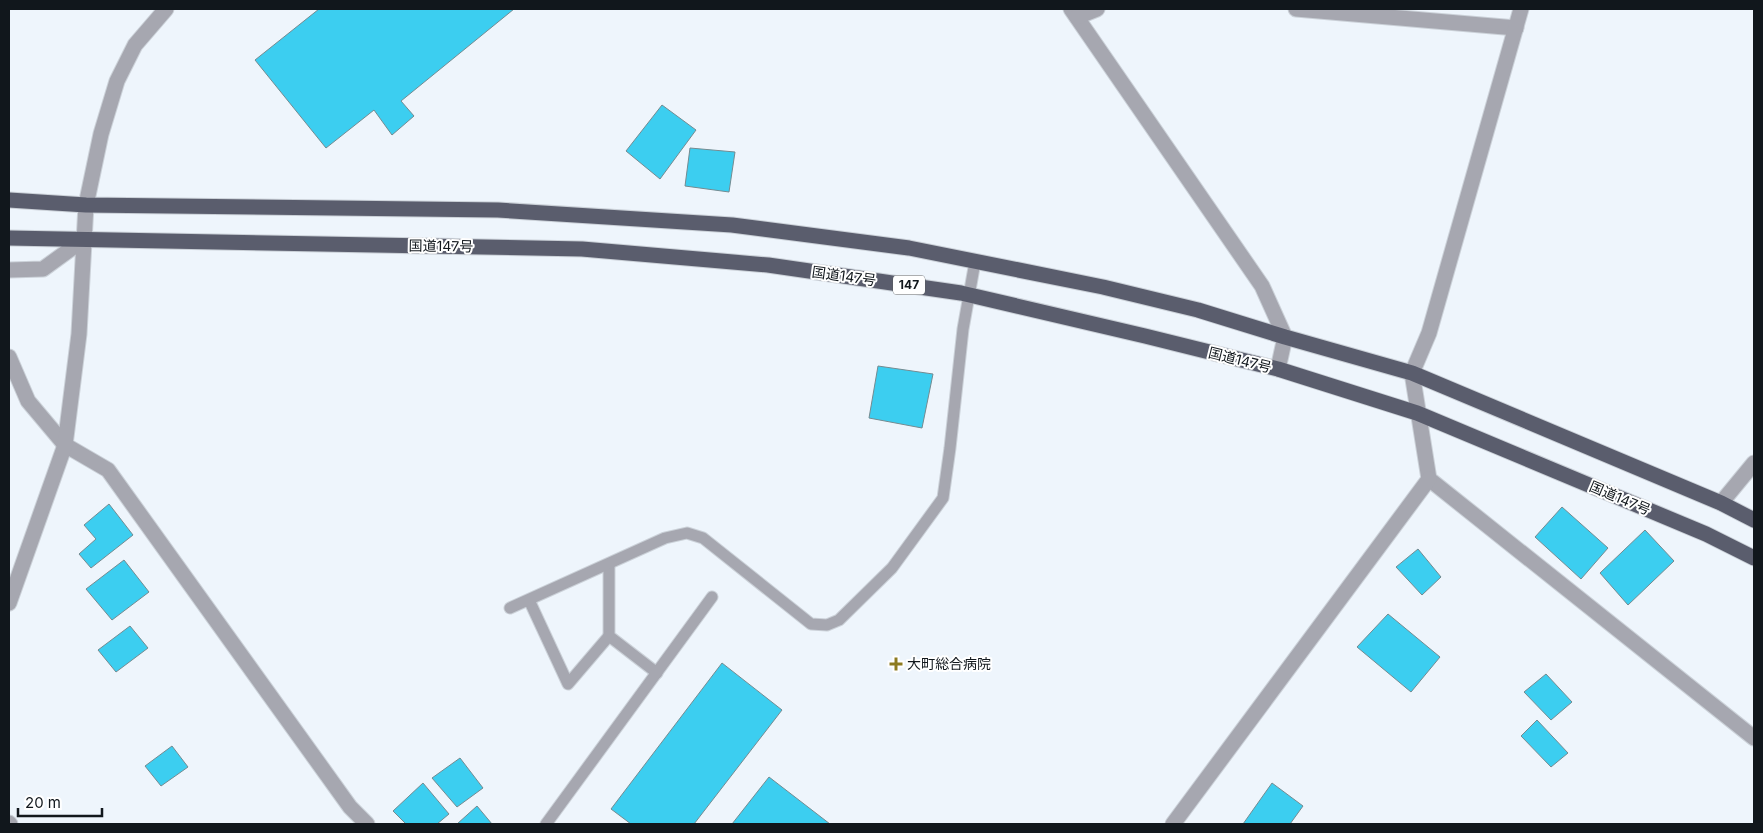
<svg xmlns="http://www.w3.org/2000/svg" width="1763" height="833" font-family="Inter,'Noto Sans JP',sans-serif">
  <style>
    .building { fill: #3ccef0; stroke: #748b91 }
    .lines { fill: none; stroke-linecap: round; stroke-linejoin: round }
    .service-casing { stroke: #cbd1d8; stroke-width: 13 }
    .minor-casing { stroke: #cbd1d8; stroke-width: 17 }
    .tertiary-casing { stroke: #cbd1d8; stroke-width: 17 }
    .trunk-casing { stroke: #cbd1d8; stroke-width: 17 }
    .service { stroke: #a6a7b0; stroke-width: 11 }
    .minor { stroke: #a6a7b0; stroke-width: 15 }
    .tertiary { stroke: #a6a7b0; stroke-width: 15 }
    .trunk { stroke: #5a5d6d; stroke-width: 15 }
    .poi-dot { fill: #8d7b20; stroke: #fff; stroke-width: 2 }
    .labels { text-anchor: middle; stroke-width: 4; stroke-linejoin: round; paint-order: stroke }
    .shield { fill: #fff; stroke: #585d60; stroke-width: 1 }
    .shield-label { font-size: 12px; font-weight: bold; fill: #11171c }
    .street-label { font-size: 14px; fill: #11171c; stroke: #fff }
    .poi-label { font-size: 14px; fill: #11171c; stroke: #fff; text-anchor: start }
  </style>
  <rect width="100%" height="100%" fill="#eef5fc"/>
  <g class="building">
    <path d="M319,9H514L401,101L414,116L392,135L374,110L326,148L255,60Z"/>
    <path d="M662,105L696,130L660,179L626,151Z"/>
    <path d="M690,148L735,152L729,192L685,186Z"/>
    <path d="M878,366L933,374L922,428L869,418Z"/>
    <path d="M109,504L133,535L91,568L79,554L96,539L84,525Z"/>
    <path d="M1562,507L1608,548L1581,579L1535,537Z"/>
    <path d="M1645,530L1674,561L1628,605L1600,573Z"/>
    <path d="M1418,549L1441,577L1422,595L1396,567Z"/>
    <path d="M124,560L149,592L112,620L86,589Z"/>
    <path d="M1388,614L1440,657L1411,692L1357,647Z"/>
    <path d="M130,626L148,648L116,672L98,650Z"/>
    <path d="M722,663L782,710L694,824H631L611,809Z"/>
    <path d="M1546,674L1572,702L1551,720L1524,692Z"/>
    <path d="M1537,720L1568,753L1551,767L1521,736Z"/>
    <path d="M172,746L188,767L161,786L145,766Z"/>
    <path d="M460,758L483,788L457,807L432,778Z"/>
    <path d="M769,777L830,824H732Z"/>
    <path d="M423,783L449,814L437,824H406L393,811Z"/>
    <path d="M1272,783L1303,806L1290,824H1243Z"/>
    <path d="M477,806L492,824H457Z"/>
  </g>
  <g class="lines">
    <defs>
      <g id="service">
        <path d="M609,564V636L657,673"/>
        <path d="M529,600L568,684L609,636"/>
        <path d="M510,608L665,538L687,533L703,538L811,624L827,625L839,620L892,568L943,498L950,448L963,329L975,262"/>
        <path d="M546,824L712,597"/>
      </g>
      <g id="minor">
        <path d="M1071,9L1262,286L1285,337L1278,369"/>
        <path d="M1296,9L1516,28"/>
        <path d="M1521,9L1429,333L1412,373L1429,479L1754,738"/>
        <path d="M1077,17L1097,9"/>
        <path d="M9,270L43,269L83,240"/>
        <path d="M9,357L28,401L65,445L108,470L350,807L367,824"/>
        <path d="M1721,503L1754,463"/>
        <path d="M9,823L10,824"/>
        <path d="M1173,824L1429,479"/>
      </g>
      <path id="tertiary" d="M9,603L65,445L79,334L86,205L101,134L117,81L135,45L166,9"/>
      <g id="trunk">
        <path d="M9,200L86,205L498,210L732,225L909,248L1103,287L1198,310L1285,337L1412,373L1721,503L1754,520"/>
        <path d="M9,238L582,249L768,265L961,293L1145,336L1278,369L1417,413L1706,534L1754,558"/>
      </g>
    </defs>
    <use href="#service" class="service-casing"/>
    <use href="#minor" class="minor-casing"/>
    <use href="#tertiary" class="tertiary-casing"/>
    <use href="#trunk" class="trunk-casing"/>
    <use href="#service" class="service"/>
    <use href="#minor" class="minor"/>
    <use href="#tertiary" class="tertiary"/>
    <use href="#trunk" class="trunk"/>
  </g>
  <path class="poi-dot" d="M893.5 656.5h5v5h5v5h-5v5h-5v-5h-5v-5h5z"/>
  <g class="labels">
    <rect class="shield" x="893" y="275.5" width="32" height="19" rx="4"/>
    <g class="shield-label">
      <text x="909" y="289">147</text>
    </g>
    <g class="street-label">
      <text transform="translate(441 246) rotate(1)" y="5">国道147号</text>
      <text transform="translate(844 276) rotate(8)" y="5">国道147号</text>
      <text transform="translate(1240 360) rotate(14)" y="5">国道147号</text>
      <text transform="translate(1620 498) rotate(23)" y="5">国道147号</text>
    </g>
    <g class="poi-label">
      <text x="907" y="669">大町総合病院</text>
    </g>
  </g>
  <rect width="1763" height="833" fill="none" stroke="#11171c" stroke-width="20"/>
  <path d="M18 808v8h84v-8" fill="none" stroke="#11171c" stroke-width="2.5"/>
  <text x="25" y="808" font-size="15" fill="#11171c" stroke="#ffffff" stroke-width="4" paint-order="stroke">20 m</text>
</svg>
